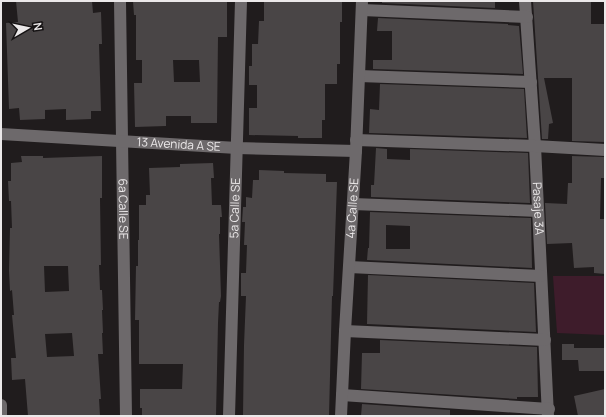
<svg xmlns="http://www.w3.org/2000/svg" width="606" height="417" font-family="Manrope,sans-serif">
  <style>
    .green { fill: #3e1c2b }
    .building { fill: #494546; fill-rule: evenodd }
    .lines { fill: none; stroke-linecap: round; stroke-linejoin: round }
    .minor { stroke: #6d696b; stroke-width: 12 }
    .labels { text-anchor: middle; stroke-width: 3; stroke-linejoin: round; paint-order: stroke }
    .street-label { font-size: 12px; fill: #ebe8e9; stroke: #161314 }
  </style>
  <rect width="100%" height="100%" fill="#201c1d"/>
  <path class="green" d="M553,276H605V335L557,333Z"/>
  <g class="building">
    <path d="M16,1H92L93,13L101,12L102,44H99L101,111H91V119L66,120V109L45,110V119L20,120L19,108L9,109L6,23L18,22Z"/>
    <path d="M133,1H227V37H218L217,123H191V116H166V126L135,127L134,83H142V60H136V15H134ZM173,60H199L200,82H174Z"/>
    <path d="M264,1L342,2V22H340V64H337V84H325V120H322V138H298V136L249,135V108H257V85H249V66H252V44H258L259,21H264Z"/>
    <path d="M382,1H495V8L382,3Z"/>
    <path d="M533,1L591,2V24H605V142L572,141V78H544L553,123L549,124L548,139H542Z"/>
    <path d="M378,18L508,24V25L519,26L523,74L373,69V60H392V31H377Z"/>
    <path d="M380,84L524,89L527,138L369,133L370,109L379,110Z"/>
    <path d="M376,148L387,149V159L410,160V149L528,153L530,203L371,197V185H374Z"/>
    <path d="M21,156H43V158L102,156V198H100L101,265H99L100,290H102L103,310H102L103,333H102L103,354H98L101,399H99L100,416H28L25,379L12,380L11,358H16L12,315H14L12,290L10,291L9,271L10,228H12L11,201H9L8,181H11V163L22,162ZM44,266H68L69,291L45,292ZM72,333L74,356L47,357L45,334Z"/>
    <path d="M572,156L605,157V178H601L600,219H605V274L594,273V267L574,268L572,243L547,244L545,203L567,204L568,183H572Z"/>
    <path d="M213,163L214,178H211L212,205H221L222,217H220V234H219L221,296L220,302H219L218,323L216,416H142V408H140V389H182L183,364H139V320H135L136,266H138V240H139V205H146V195H150L149,168L180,167V164Z"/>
    <path d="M259,170L284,171V173L326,174V182H337L333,296H332L329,416L243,415L244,345L246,296H241V273H246L247,245H244L245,222H242L243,207H246V197L252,198L253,180H259Z"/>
    <path d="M370,212L531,218L532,268L367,260L368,248H369ZM386,225L410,226V249H386Z"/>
    <path d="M368,275L534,283L536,332L367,324Z"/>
    <path d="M380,340L537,347L538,397H517V399L361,389L362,353H380Z"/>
    <path d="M562,344H574V348H605V371H579L578,360H562Z"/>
    <path d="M605,389V416H578L574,396Z"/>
    <path d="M362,404L450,410V416H361Z"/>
  </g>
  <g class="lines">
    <g class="minor">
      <path id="s1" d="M120,1L126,416"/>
      <path id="s2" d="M525,1L535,146L548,416"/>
      <path d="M362,10L527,17"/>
      <path d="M359,76L531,82"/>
      <path id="s3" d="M1,134L237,148L356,151"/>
      <path d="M356,140L535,146L605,150"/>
      <path d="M353,204L538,211"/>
      <path d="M349,267L541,276"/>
      <path d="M345,331L545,340"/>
      <path d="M342,395L549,409"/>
      <path d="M1,405V416"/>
      <path id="s4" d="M229,416L241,1"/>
      <path id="s5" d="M341,416L345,331L356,151L362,1"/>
    </g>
  </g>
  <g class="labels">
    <g class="street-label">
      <text dy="4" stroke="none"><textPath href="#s3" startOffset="178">13 Avenida A SE</textPath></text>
      <text dy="4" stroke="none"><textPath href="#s1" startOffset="208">6a Calle SE</textPath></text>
      <text dy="4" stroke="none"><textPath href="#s4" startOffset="208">5a Calle SE</textPath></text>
      <text dy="4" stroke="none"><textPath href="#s2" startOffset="208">Pasaje 3A</textPath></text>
      <text dy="4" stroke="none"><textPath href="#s5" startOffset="208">4a Calle SE</textPath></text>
    </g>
  </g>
  <rect width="606" height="417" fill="none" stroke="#ebe8e9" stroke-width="4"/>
  <g transform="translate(28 28) rotate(81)" stroke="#161314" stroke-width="3" paint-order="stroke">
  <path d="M0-3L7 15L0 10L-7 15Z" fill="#ebe8e9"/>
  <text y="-6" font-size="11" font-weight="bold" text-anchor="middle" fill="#ebe8e9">N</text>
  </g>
</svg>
